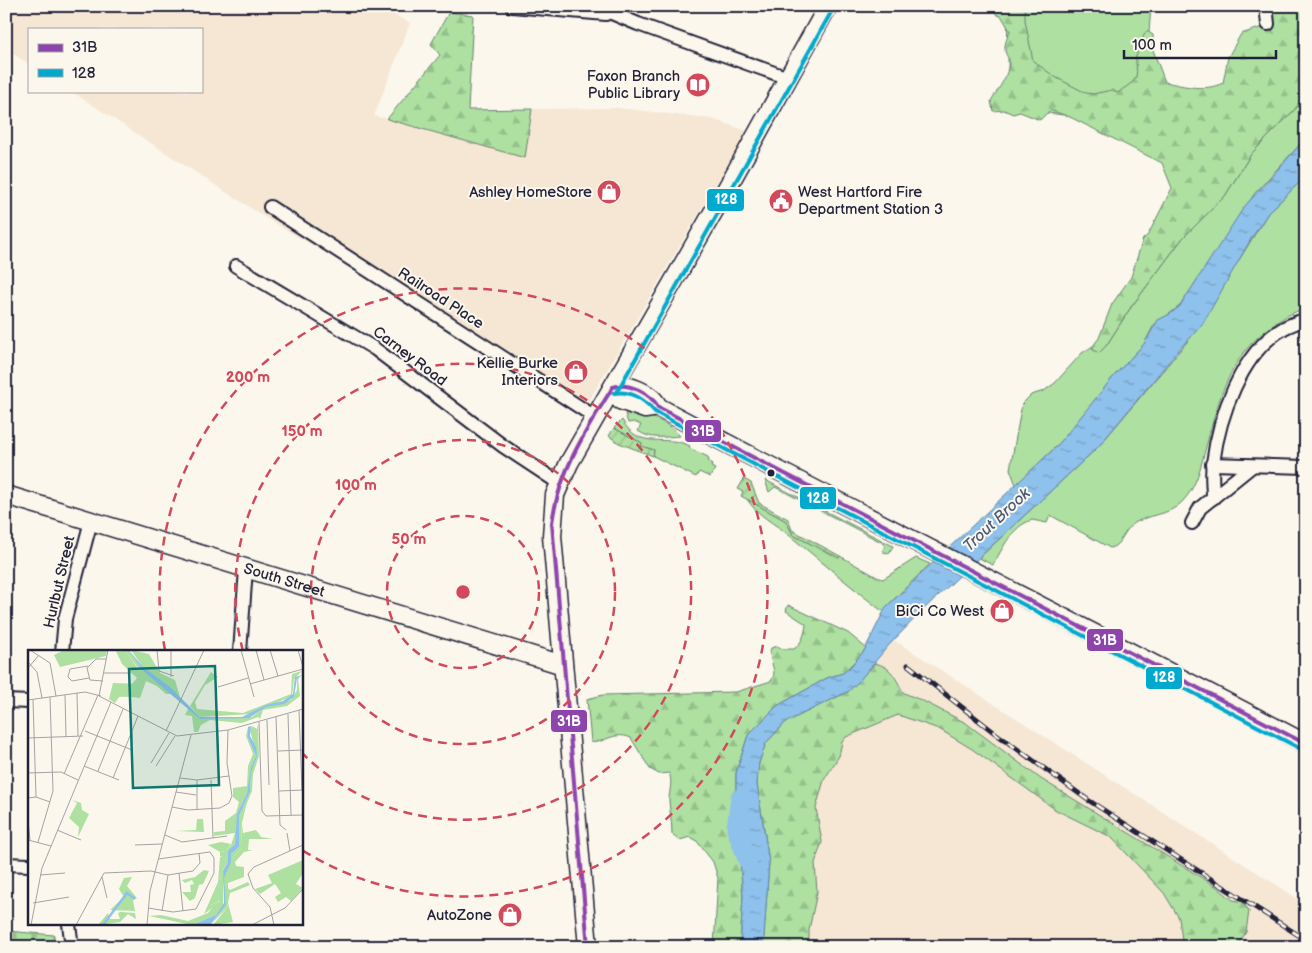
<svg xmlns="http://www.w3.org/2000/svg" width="1312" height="953" font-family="'Balsamiq Sans',sans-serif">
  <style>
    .built { fill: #f6e6d4 }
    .green { fill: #ade0a1; stroke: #68816e }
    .forest { fill: url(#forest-firs); stroke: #68816e }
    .cemetery { fill: url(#cemetery-stones); stroke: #68816e }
    .garden { fill: url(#garden-furrows); stroke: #68816e }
    .water { fill: url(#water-ripples); stroke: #6381a5 }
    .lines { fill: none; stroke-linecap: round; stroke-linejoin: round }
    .river { stroke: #8ec1eb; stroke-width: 19 }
    .street-casing { stroke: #22223b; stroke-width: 16 }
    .secondary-casing { stroke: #22223b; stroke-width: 21 }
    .street { stroke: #fbf7ec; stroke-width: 12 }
    .secondary { stroke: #fbf7ec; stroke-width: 18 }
    .rail-casing { stroke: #22223b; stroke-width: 5 }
    .rail { stroke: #fbf7ec; stroke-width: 3; stroke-dasharray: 9; stroke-linecap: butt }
    .bus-1-casing { stroke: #fbf7ec; stroke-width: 8 }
    .bus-2-casing { stroke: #fbf7ec; stroke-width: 8 }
    .bus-1 { stroke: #8e44ad; stroke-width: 4 }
    .bus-2 { stroke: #00a9ce; stroke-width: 4 }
    .ring { fill: none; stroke: #d1495b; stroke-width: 2.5; stroke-dasharray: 9 6 }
    .bus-dot { fill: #22223b; stroke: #fbf7ec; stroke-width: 2 }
    .labels { text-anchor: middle; stroke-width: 4; stroke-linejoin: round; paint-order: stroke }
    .poi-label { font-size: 15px; fill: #22223b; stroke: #fbf7ec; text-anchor: end }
    .street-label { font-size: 15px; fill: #22223b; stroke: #fbf7ec }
    .water-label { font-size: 16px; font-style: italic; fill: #485a79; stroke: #fbf7ec }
    .inset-river { fill: none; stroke: #8ec1eb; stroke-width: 2.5 }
    .inset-road { fill: none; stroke: #a4a2a5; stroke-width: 1 }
    .view { fill: #0f766e; fill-opacity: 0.15; stroke: #0f766e; stroke-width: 2.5 }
    .inset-edge { fill: none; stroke: #22223b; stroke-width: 2.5 }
    .centre { fill: #d1495b; stroke: #fbf7ec; stroke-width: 2.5 }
    .ring-label { font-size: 15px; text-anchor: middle; font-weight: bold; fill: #d1495b; stroke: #fbf7ec; stroke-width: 4; stroke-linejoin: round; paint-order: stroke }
    .line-badge { stroke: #fbf7ec; stroke-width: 2 }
    .badge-label { font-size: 14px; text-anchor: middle; font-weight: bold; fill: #fff }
  </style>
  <defs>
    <pattern id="forest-firs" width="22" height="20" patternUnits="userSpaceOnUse" patternTransform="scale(1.25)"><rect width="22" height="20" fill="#ade0a1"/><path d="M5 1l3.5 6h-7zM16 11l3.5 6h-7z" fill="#95c08c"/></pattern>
    <pattern id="cemetery-stones" width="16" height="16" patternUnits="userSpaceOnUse" patternTransform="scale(1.25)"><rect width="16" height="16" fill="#ade0a1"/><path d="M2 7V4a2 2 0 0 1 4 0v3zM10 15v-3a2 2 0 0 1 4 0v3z" fill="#95c08c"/></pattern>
    <pattern id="garden-furrows" width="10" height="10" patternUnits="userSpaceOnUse" patternTransform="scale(1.25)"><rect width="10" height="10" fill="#ade0a1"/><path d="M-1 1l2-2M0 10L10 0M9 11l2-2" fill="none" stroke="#95c08c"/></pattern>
    <pattern id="water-ripples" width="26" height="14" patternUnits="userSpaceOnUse" patternTransform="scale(1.25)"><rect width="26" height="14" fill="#8ec1eb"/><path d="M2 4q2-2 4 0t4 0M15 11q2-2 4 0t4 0" fill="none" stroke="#749cc0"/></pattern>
  </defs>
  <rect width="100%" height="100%" fill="#fbf7ec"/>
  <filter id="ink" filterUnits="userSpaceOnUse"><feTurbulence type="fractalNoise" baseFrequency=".02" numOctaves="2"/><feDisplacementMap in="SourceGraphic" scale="10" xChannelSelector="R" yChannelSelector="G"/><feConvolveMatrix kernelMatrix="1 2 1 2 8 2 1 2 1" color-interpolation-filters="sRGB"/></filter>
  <g filter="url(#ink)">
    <g class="built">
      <path d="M6,6H377L410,23L374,116L413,124L524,158L532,109L618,108L712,119L747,131L587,404L269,220L71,91H201V29H29V64L6,49Z"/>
      <path d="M894,640L1306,904V947H1237L1246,932L1249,911L1246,905L1234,900L1217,887L1041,779L966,723L923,701L904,693L895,675L884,666L875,663Z"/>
      <path d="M898,715L939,729L972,749L1056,810L1111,837L1164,893L1179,918L1183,947H809V930L817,892L815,863L821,849L820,828L816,808L824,780L839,756L842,742L846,737Z"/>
    </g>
    <g class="green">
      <path d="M1007,6H1151L1142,125L1009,108Z"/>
      <path d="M1306,98V138L1255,193L1180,306L1154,325L1144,344L1114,376L1062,441L1016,485L1010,469L1022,404L1031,395L1044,391L1055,383L1082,353L1093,346V350L1106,346L1129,310L1182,239L1225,196L1251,154Z"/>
      <path d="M1306,176V309C1291,312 1281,319 1269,328C1230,357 1219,398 1207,443C1201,464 1198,486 1182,502C1169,516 1148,514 1133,524C1124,530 1121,546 1110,548L1050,515L1047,523L1032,520C1012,526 1003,548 993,565L979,558L1099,446L1192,336L1268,213Z"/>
      <path d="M625,414C645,412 667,421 680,436C665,437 650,440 638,431L641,425L634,422L628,423Z"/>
      <path d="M622,420C640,452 665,433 690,446L689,448L708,457L709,461H708L712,464L711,467L715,469L710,477L699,472L696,477L653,456L654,450L641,446L642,443L614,428Z"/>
      <path d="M765,480L893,546L889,553L883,552L885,544L775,487L769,492Z"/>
      <path d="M747,499L787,521L793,535L839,557L840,556L877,577L883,579L916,558L930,564L882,611C851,587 821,561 790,536C776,524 756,515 747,499Z"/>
    </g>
    <g class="forest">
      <path d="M995,6H1025V20L1033,61L1055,77L1086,93L1093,94L1112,90L1118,93C1123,88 1133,84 1136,77C1138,70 1135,63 1136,57C1137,51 1143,35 1147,31L1153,35V50L1165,82C1185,86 1204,92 1223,83L1228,57L1241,34L1260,28L1275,6H1306V98L1251,154L1225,196L1182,239L1129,310L1106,346L1099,353L1093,350V346L1099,338L1112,304L1131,277L1143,239L1148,235L1172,188L1162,163L1070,117L1050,110L1040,120L1020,112L1013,114L1004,110L993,111L991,101C999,87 1008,78 1009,61C1009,57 1008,59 1006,54C1003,46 1007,38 1010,31L1002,17L996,14Z"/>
      <path d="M449,12L473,15L468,110L532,109L525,158L387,119L440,55L431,44Z"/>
      <path d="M788,605L848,633L866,648L860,656L843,673L827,678L777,706L748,735L736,773V813L743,897L740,947H714L718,878L713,862L696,840L690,837L680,840L672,834C672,823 670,813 669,801C669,791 673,782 669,773L659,774L650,769L631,738C613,730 602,745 591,742L587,699L603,695L736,692L771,681C779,671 767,660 771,648L777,646L783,649H794C802,643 805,634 806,624L786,611Z"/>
      <path d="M875,663C894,668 895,679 904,693L923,701L966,723L1041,779L1217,887L1233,900L1243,902L1249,911L1246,932L1237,947H1183L1179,918L1164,893L1111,837L1056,810L972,749L939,729L898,715L846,737L842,742L839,756L824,780L816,808L822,842L815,863L817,892L809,930V947H763L769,862L757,784V770L763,750L766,743L786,722L849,691Z"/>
    </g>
    <path class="cemetery" d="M6,931L54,935V947H6Z"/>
    <g class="garden">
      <path d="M614,428L642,443L641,446L654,450L653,456L619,443L609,436Z"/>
      <path d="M744,479L751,483L759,503L788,519L792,530L840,556L839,558L793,535L786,521L741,496L743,492L738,489Z"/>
    </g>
    <path class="water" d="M1306,138V176L1268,213L1251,239L1202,325L1182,346L1099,446L925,608L889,645L859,681L849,691L786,722L766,743L759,763L757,784L769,862L764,938L763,947H740L743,896L736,813V773L748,735L777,706L827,678L843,673L851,666L864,651L886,607L1057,446L1114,376L1144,344L1158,320L1170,314L1180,306L1244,207Z"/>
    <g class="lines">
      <path class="river" d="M740,798L736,829L748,861"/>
      <defs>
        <g id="street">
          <path d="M512,6L606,14"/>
          <path d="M595,6L638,24L788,78"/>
          <path d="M1266,6L1268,24"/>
          <path d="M270,207L595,417"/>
          <path d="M236,266L375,349L503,446L559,483"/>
          <path d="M1212,464L1306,467"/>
          <path d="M1213,498C1213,486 1211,474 1213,463C1219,417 1241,352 1284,328C1291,324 1299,322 1306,319"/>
          <path d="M1192,523L1200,508L1252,466"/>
          <path d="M62,652L65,619L91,521"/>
          <path d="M240,652L246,569"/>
          <path d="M6,701L29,702"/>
          <path d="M6,864L29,865"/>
          <path d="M69,924L72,947"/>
        </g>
        <g id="secondary">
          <path d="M613,387C626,382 653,394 658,407C873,522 1091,630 1306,744"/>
          <path d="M613,387L620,400L645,409L658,407"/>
          <path id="s1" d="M6,495L563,665"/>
          <path d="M588,947L552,536L555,495L569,463L727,188L828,6"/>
        </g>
      </defs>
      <use href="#street" class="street-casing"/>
      <use href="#secondary" class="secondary-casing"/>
      <use href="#street" class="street"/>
      <use href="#secondary" class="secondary"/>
      <defs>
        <path id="rail" d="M908,665L995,733L1088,800L1306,940"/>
      </defs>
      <use href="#rail" class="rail-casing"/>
      <use href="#rail" class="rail"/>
      <defs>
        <path id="bus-1" d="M588,947L552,523C559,471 586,430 613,387C629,382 650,393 658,407L739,450L1306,744"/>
        <g id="bus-2">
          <path d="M618,390L833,9"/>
          <path d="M614,393C631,390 645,400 655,412L736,455L1303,750"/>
        </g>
      </defs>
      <use href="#bus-1" class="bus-1-casing"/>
      <use href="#bus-2" class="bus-2-casing"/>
      <use href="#bus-1" class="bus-1"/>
      <use href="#bus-2" class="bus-2"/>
    </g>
  </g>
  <g class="ring">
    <circle cx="463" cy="592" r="76"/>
    <circle cx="463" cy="592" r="152"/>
    <path d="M243 651A228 228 0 1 1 302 753"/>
    <path d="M165 650A304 304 0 1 1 302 850"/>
  </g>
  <defs>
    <symbol id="library-disc" viewBox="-11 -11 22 22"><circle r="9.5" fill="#d1495b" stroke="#fbf7ec"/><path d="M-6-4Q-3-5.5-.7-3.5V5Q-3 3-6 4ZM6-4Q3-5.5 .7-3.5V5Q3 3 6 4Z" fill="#fff"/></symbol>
    <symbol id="shop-disc" viewBox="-11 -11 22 22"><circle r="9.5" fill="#d1495b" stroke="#fbf7ec"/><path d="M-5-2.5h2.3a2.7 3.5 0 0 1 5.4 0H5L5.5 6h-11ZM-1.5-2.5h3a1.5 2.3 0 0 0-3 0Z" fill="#fff"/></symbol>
    <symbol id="civic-disc" viewBox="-11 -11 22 22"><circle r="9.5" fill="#d1495b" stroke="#fbf7ec"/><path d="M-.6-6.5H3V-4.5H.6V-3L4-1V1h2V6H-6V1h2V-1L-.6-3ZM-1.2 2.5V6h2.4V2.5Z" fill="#fff"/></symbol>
  </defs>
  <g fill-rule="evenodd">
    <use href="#library-disc" x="684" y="71" width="28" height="28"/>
    <use href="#shop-disc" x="595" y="178" width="28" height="28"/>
    <use href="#civic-disc" x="767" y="187" width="28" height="28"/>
    <use href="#shop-disc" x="562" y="358" width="28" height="28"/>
    <use href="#shop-disc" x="988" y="597" width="28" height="28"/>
    <use href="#shop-disc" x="496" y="901" width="28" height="28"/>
  </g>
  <circle class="bus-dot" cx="771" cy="473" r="4.5"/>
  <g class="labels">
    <g class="poi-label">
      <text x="680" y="81">Faxon Branch<tspan x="680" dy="17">Public Library</tspan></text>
      <text x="592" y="197">Ashley HomeStore</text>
      <text x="798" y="197" text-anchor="start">West Hartford Fire<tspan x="798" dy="17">Department Station 3</tspan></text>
      <text x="558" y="368">Kellie Burke<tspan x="558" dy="17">Interiors</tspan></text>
      <text x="984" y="616">BiCi Co West</text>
      <text x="492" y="920">AutoZone</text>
    </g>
    <g class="street-label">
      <text transform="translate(441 298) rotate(33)" y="5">Railroad Place</text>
      <text transform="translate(410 356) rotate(37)" y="5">Carney Road</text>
      <text dy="5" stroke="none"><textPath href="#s1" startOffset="291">South Street</textPath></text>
      <text transform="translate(59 582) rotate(-77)" y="5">Hurlbut Street</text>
    </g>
    <g class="water-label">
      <text transform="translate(996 519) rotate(-43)" y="6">Trout Brook</text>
    </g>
  </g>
  <g transform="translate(28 650)">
    <rect width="275" height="275" fill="#fbf7ec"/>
    <path d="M36,0H79L78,6L32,17L26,5ZM101,0L114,20L146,44H138L113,22L98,2L88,1ZM103,0L121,4L132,23L147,30L152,47L114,16ZM85,33L113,34L112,46L91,47L87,53L81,49ZM230,74L231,106L225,124L224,141L213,167L214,198L206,206L197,235L202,240L220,232L222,235L202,243L199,258L182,275L198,255L195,229L203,204L211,197V166L222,142L223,122L229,107L222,80L224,76L229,79ZM220,77V88L228,106L219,143L212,158L207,194L200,202V212L195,221V256L188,265L164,275L121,266L133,265L160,271L180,263L184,258L183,255L192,251L191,231L198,213L197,206H192V202L198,201L203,195L207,183L186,186V182L197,181V171L208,163L211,152L205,147V138L219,136L220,116L225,104L218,86Z" fill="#ade0a1"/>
    <path d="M88,1L98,2L110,19L133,38L118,31L112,48L95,46L108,44L110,36L104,34L109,28L94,14ZM274,21L266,29L264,46L223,64L172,67L162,56L183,22L190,27L177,35L167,52L169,59L215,63L263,44L264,24ZM273,25L270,30L272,46L259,56L235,60L232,69L230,67L214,73L182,70L173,75L170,82H166L164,66L157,65L161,57L172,69L224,67L236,58L263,50L269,40V28ZM44,150L53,153L54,160L61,164L50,187L51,177L41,168L49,153ZM219,152L214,173L215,183L228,180L233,187L245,189H221L220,200H225L216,202L207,212L208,216L216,217V227L200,233V241L197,234L200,221L206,206L214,198L213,167ZM169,169H175L176,182L148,181L168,180ZM193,192L203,194L198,201L192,202L180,195ZM197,205L198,213L191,231L193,250L183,255L184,258L176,264L190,232L192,207ZM275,210V223L268,234L275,238L263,251L258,247L250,252L247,247L253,243L247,234L232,244L227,239L244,233L240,225ZM176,220L181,221L175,234L171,235L167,248L162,251L154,242H163L162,235L166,234L164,230L157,233L154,230L167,227ZM104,227L99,236L109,248L105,250L107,261L82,260L96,247L91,239L96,228ZM200,253L205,272L185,275L199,258ZM93,262L107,263L108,269L100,264L92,272L70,275L80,263L82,269H92L90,263Z" fill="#ade0a1"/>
    <path d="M101,0L114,16L142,37L172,67H214L238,55L255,51L265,44L267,27L275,25L269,28L266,47L256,54L238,57L221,68L172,69L114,20ZM223,76L222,86L228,97L229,107L223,122L222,142L211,166V197L203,204V212L196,228L198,255L182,275H164L188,265L196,253L195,221L200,212V201L207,194L209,164L219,143L223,118L228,106L220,88V77Z" fill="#8ec1eb"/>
    <path class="inset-river" d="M75,275L99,243L107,249"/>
    <path class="inset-road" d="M2,0L22,13L28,46M129,0L131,21L146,26M143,0V27M213,0L226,47M228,0L236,30M242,0L250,26M270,0L275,17M0,12L9,22L14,48M60,16L42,19L40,27L44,31L61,28M0,18L11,5M76,23H103M75,31L62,30L59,18L68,9H78M222,34L275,19M190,37L220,28M49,43L50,86M37,45L38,87M71,46L149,86L200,80L275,59M71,46L80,0M0,50L57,42L73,46M5,50L8,147M271,60L274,140M260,64L263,165M248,67L252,175L258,180M239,70L241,135M231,72L234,161L238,166M57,81L104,100V82M138,81L176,0M0,88L55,86M250,101L275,100M123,113L141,83M56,116L91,130M128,116L147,86M70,121L95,59M0,123L33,122L50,130M36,124L70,45M85,128L110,66M152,128L169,130L201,126M169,130V159M183,130L185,188M251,141L275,140M148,142L168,145M0,148L8,147L22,152M144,157L160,160L192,158L201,153L204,146L199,113L200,80M238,166L275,165M0,171L2,190M29,180L53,190M259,183L262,201M137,185L154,192L199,186M0,190L23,196M10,192L25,141L22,47M107,195L134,194M151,223L155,261M12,225L37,223M74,227L79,248M5,253L41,247M120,258L145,262L168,259L186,223V208L182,202L130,209M134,261L140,225M3,275L14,218L83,52M48,275L76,223L123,221L140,225L165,221L172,213L171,203M119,275L122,241L163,85M224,275L257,258L275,239M246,275L242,257L225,238L220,224L226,217L275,195"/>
    <path class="view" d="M187,16L191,135L105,138L101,19Z"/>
    <rect width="275" height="275" class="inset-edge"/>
  </g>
  <circle cx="463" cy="592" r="8" class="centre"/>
  <g class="ring-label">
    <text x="248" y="382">200 m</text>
    <text x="302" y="436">150 m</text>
    <text x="356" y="490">100 m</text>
    <text x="409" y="544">50 m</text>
  </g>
  <g class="line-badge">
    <rect x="706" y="188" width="39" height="24" rx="5" fill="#00a9ce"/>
    <rect x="684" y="419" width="38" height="24" rx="5" fill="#8e44ad"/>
    <rect x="799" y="486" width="38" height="24" rx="5" fill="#00a9ce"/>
    <rect x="1086" y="628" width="38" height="24" rx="5" fill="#8e44ad"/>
    <rect x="1145" y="666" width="38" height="24" rx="5" fill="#00a9ce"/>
    <rect x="550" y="709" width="38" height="24" rx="5" fill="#8e44ad"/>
  </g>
  <g class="badge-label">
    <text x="726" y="204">128</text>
    <text x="703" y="436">31B</text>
    <text x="818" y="503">128</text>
    <text x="1105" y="645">31B</text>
    <text x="1164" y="682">128</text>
    <text x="569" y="726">31B</text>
  </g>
  <rect width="1312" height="953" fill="none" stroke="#fbf7ec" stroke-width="25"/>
  <rect x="12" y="12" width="1287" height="928" fill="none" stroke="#22223b" stroke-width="2" filter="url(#ink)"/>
  <rect x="28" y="28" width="175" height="65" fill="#fbf7ec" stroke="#a4a2a5"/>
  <rect x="38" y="44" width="25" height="8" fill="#8e44ad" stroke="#a4a2a5"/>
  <text x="72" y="52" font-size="15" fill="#22223b">31B</text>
  <rect x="38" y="69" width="25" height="8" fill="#00a9ce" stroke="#a4a2a5"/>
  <text x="72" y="78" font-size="15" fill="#22223b">128</text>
  <path d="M1124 50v8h152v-8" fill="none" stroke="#22223b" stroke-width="2.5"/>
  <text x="1132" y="50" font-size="15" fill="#22223b" stroke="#fbf7ec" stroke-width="4" paint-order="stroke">100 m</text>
</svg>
